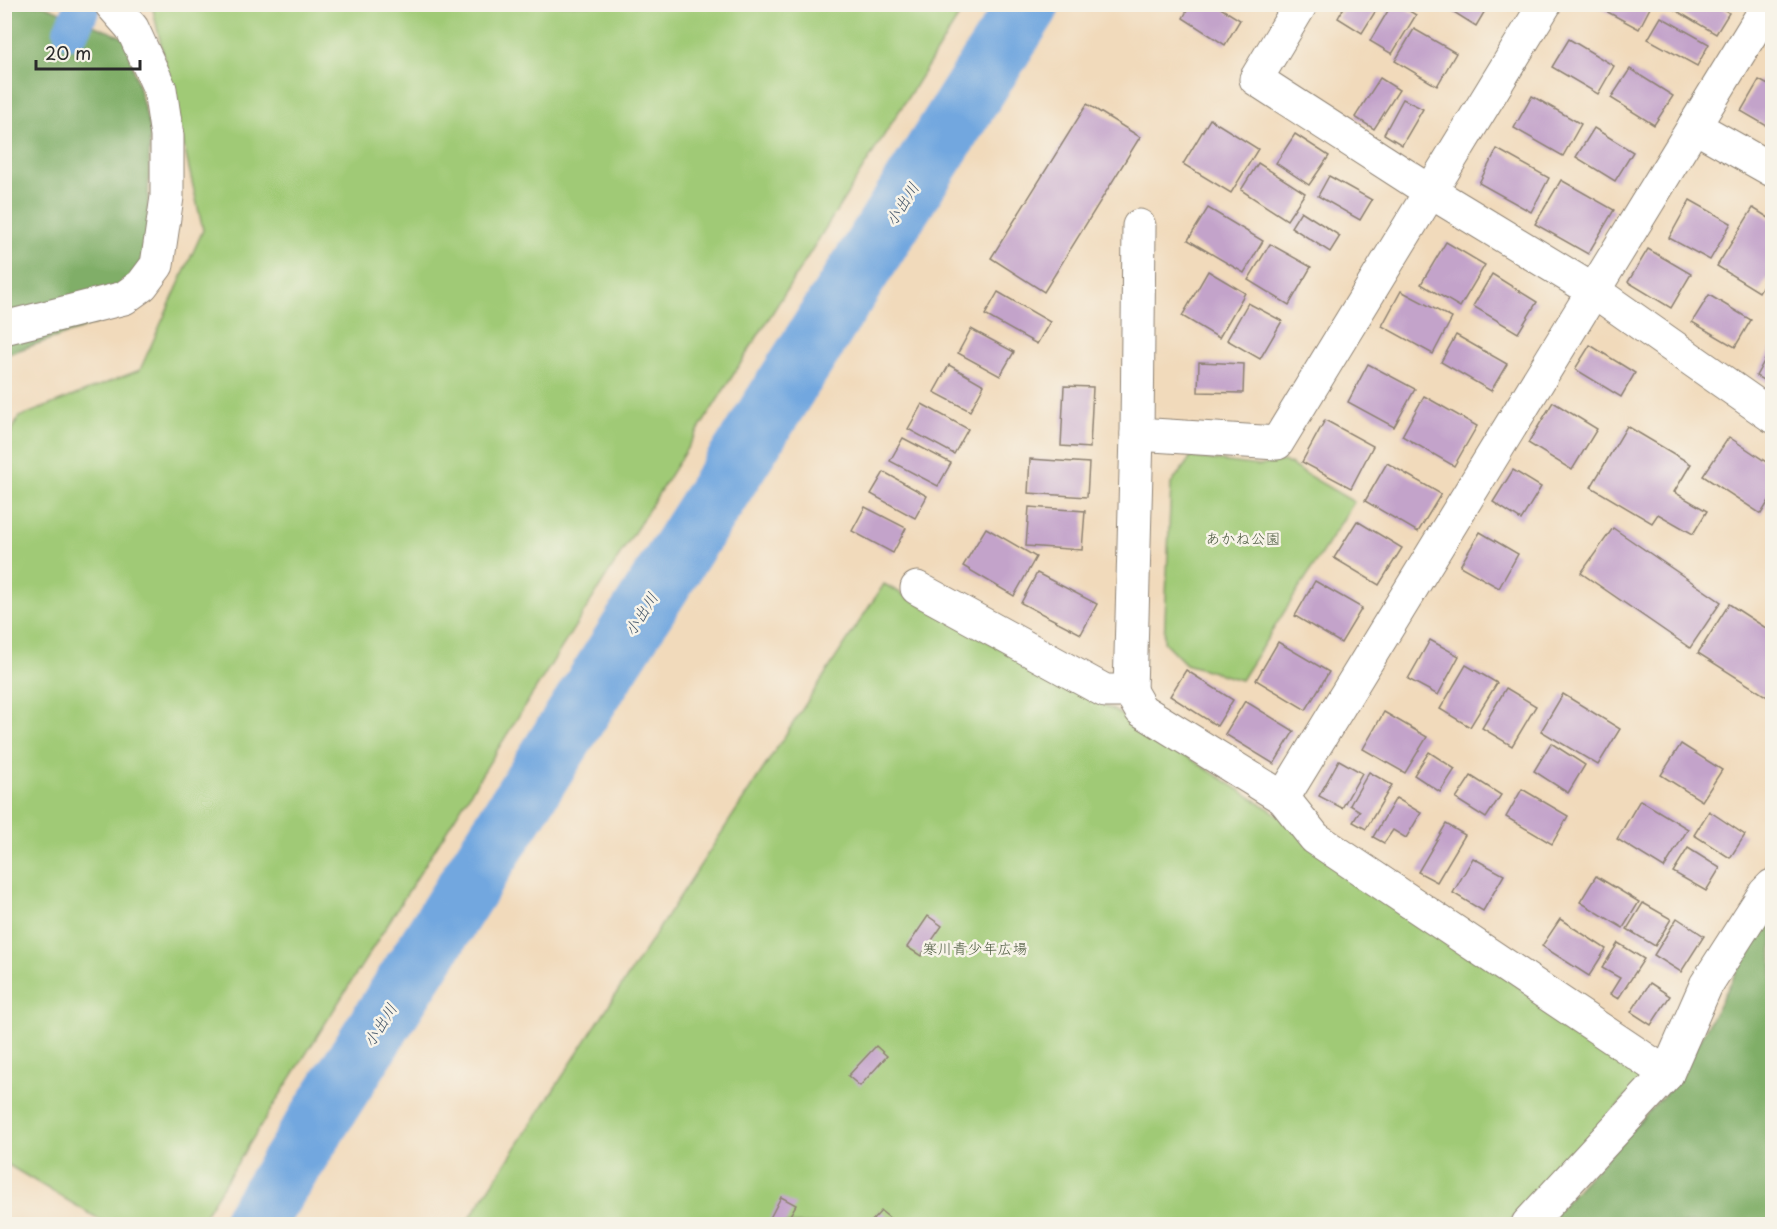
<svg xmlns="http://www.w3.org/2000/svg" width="1777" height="1229" font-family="'Playpen Sans','Klee One',sans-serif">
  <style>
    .green { fill: #a0ca76; stroke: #667a50; stroke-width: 1.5 }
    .forest { fill: #80ae67; stroke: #566c49; stroke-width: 1.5 }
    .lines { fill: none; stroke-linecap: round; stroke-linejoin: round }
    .canal { stroke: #72a7df; stroke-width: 36 }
    .river { stroke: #72a7df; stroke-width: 62 }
    .building { fill: #c3a3ca }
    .street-casing { stroke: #8e8273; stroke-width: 35 }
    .secondary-casing { stroke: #8e8273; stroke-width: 35 }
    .street { stroke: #fff; stroke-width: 33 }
    .secondary { stroke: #fff; stroke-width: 33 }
    .labels { text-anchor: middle; stroke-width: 5; stroke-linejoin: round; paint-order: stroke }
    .park-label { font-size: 15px; fill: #4e5b42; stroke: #f7f3e8 }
    .water-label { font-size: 16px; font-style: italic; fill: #44566a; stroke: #f7f3e8 }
  </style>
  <rect width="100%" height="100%" fill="#f7f3e8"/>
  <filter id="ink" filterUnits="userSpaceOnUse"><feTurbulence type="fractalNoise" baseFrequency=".0167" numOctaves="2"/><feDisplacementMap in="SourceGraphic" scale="12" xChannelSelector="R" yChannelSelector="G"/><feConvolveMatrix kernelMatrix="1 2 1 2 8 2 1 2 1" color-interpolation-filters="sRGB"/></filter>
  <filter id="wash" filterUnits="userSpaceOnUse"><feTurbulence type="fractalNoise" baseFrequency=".008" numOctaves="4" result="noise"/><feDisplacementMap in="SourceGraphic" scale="24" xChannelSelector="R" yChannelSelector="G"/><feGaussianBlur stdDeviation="1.35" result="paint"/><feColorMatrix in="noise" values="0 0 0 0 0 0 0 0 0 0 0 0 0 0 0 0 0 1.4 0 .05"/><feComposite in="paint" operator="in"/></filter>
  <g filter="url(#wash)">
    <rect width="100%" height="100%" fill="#f1dabb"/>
    <g class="green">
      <path d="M152,5H966L199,1224H107L5,1163V444L19,417L140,370L203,230Z"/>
      <path d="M1191,457L1259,466L1284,461L1354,502L1241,680L1186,664L1164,642L1171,484Z"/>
      <path d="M884,584L1122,715L1271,810L1645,1077L1507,1224H466Z"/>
    </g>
    <g class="forest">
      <path d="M4,5H43L125,38L150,129L147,247L118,316L5,355Z"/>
      <path d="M1772,907V1224H1545L1678,1080Z"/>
    </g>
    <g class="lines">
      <path class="canal" d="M71,31L84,4"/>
      <path class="river" d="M253,1224L1029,4"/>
    </g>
    <g id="blocks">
      <g class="building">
        <path d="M1191,4H1214L1240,20L1225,45L1183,18Z"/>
        <path d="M1346,4H1380L1362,33L1338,18Z"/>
        <path d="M1392,4H1398L1416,15L1392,54L1370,41Z"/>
        <path d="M1441,4H1489L1476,26Z"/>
        <path d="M1593,4H1652L1639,29Z"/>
        <path d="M1665,4H1716L1729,13L1716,34Z"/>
        <path d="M1661,17L1709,44L1697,66L1648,39Z"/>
        <path d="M1414,29L1456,53L1437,86L1395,61Z"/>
        <path d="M1569,39L1614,66L1598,94L1552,67Z"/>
        <path d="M1630,69L1673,96L1654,125L1611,98Z"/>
        <path d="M1380,78L1399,90L1374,129L1355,117Z"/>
        <path d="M1759,80L1772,87V129L1741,111Z"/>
        <path d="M1532,96L1581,124L1563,156L1514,128Z"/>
        <path d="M1403,99L1423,109L1402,145L1384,134Z"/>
        <path d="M1087,104L1140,137L1044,292L991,258Z"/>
        <path d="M1210,119L1258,149L1231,193L1183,164Z"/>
        <path d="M1594,128L1633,152L1615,181L1576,157Z"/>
        <path d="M1295,134L1329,156L1309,185L1276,163Z"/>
        <path d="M1497,149L1549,178L1531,212L1479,183Z"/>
        <path d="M1258,163L1305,193L1287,220L1241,190Z"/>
        <path d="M1329,176L1372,200L1360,220L1318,196Z"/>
        <path d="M1561,180L1614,210L1588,254L1535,224Z"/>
        <path d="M1690,200L1731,223L1710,260L1669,238Z"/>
        <path d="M1208,208L1263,241L1244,273L1188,240Z"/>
        <path d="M1753,208L1772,220V271L1759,292L1717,266Z"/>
        <path d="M1301,211L1340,236L1330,252L1291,227Z"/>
        <path d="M1446,242L1485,265L1460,307L1421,284Z"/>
        <path d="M1270,244L1311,267L1289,305L1248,280Z"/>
        <path d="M1648,249L1691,274L1671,308L1628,282Z"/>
        <path d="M1208,271L1245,293L1219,338L1182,316Z"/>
        <path d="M1492,274L1537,302L1518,333L1473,306Z"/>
        <path d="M1401,291L1452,318L1433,354L1382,326Z"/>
        <path d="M998,292L1050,322L1037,344L985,315Z"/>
        <path d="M1709,295L1751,320L1735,347L1692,322Z"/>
        <path d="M1248,303L1282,321L1260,359L1227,340Z"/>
        <path d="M971,329L1014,352L1000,376L958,353Z"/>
        <path d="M1456,335L1507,364L1491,391L1441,362Z"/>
        <path d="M1590,345L1635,373L1621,397L1575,369Z"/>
        <path d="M1772,347V385L1756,376Z"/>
        <path d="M1199,362L1244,364L1243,393L1198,392Z"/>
        <path d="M1368,364L1415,389L1394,427L1348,402Z"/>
        <path d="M949,365L984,385L970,411L934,392Z"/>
        <path d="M1064,386L1093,387L1090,448L1061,446Z"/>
        <path d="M1424,396L1477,426L1454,466L1402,436Z"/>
        <path d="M1553,402L1597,429L1572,470L1528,443Z"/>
        <path d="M922,404L968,429L954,454L908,429Z"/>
        <path d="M1325,420L1373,446L1351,488L1302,462Z"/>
        <path d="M1627,426L1691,464L1674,492L1707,511L1693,534L1658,514L1652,523L1591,487Z"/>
        <path d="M1729,437L1772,466V496L1761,514L1703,476Z"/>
        <path d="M903,438L951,463L938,486L890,461Z"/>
        <path d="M1030,459L1089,463L1087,497L1028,493Z"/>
        <path d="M1387,463L1441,494L1418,532L1365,501Z"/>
        <path d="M1513,470L1541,487L1521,520L1493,502Z"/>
        <path d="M884,472L927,496L915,518L871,494Z"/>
        <path d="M865,507L906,528L893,553L852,531Z"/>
        <path d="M1029,507L1085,511L1082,550L1026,546Z"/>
        <path d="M1357,521L1402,548L1379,585L1334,558Z"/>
        <path d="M986,528L1036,557L1014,596L963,566Z"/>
        <path d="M1613,528L1721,602L1690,648L1581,573Z"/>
        <path d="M1480,532L1518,554L1499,588L1460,566Z"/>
        <path d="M1037,573L1097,604L1081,634L1021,603Z"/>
        <path d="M1315,581L1362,608L1341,643L1295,616Z"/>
        <path d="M1729,604L1772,632V700L1698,653Z"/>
        <path d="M1430,640L1459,656L1438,695L1408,679Z"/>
        <path d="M1278,642L1329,672L1306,710L1256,680Z"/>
        <path d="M1466,665L1497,683L1470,727L1440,709Z"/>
        <path d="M1186,670L1233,700L1217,726L1170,696Z"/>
        <path d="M1506,688L1536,706L1512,746L1482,728Z"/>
        <path d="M1563,694L1620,729L1598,765L1541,731Z"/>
        <path d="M1245,701L1294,731L1274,764L1225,734Z"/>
        <path d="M1384,712L1427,737L1405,773L1363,749Z"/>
        <path d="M1551,743L1585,765L1568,793L1534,771Z"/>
        <path d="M1681,744L1722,770L1702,801L1661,775Z"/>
        <path d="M1429,752L1455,769L1440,792L1414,775Z"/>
        <path d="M1339,760L1362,773L1342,808L1319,796Z"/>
        <path d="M1369,772L1392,785L1366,829L1353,822L1360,811L1350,805Z"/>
        <path d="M1471,776L1501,795L1486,818L1456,799Z"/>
        <path d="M1522,789L1568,816L1552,844L1506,817Z"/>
        <path d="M1396,798L1421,813L1406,838L1393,830L1384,843L1373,837Z"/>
        <path d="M1640,800L1688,829L1664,868L1617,839Z"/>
        <path d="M1709,811L1745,835L1730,858L1694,835Z"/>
        <path d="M1446,824L1465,835L1437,882L1418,872Z"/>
        <path d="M1688,848L1720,868L1706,891L1673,872Z"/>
        <path d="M1473,858L1504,875L1483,911L1453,893Z"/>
        <path d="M1596,876L1639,902L1623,928L1580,902Z"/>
        <path d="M1643,903L1671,919L1655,946L1627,929Z"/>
        <path d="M928,916L942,926L921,956L907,947Z"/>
        <path d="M1677,918L1704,936L1681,972L1654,955Z"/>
        <path d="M1560,919L1606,949L1589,976L1542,946Z"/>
        <path d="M1618,943L1644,959L1618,999L1610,994L1620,978L1602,968Z"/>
        <path d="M1650,983L1670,996L1651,1025L1631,1012Z"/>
        <path d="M876,1046L887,1056L860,1086L848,1076Z"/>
        <path d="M781,1197L796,1205L785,1224H777L769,1220Z"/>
        <path d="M881,1211L897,1224H875L871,1222Z"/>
      </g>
    </g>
  </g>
  <g filter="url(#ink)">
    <use href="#blocks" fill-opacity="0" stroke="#8e8273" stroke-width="1.5"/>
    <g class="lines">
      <defs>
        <g id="street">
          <path d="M1301,4L1256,79L1431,192L1594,291L1772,416"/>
          <path d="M1694,126L1772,170"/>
          <path d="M4,328L124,298L142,285L157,265L167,197V136L160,89L132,28L111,4"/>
          <path d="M917,588L1105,691H1130L1141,710L1283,798L1315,838L1667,1074L1528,1224"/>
          <path d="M1283,798L1769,4"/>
          <path d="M1667,1074L1706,985L1765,893L1772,886"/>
        </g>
        <g id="secondary">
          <path d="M1137,434L1277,443L1545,4"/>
          <path d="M1130,691L1137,434L1139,226"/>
        </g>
      </defs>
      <use href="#street" class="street-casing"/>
      <use href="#secondary" class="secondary-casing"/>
      <use href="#street" class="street"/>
      <use href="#secondary" class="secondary"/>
    </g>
  </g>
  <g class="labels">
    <g class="park-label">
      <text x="1243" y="544">あかね公園</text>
      <text x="975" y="954">寒川青少年広場</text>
    </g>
    <g class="water-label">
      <text transform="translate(902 204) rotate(-58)" y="6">小出川</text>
      <text transform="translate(641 614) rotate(-58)" y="6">小出川</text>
      <text transform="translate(380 1025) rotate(-58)" y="6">小出川</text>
    </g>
  </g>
  <rect width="1777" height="1229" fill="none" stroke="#f7f3e8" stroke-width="24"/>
  <path d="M36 60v9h104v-9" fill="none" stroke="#2b2b2b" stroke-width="3"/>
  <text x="45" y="60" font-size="18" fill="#2b2b2b" stroke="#f7f3e8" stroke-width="4.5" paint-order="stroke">20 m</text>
</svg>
